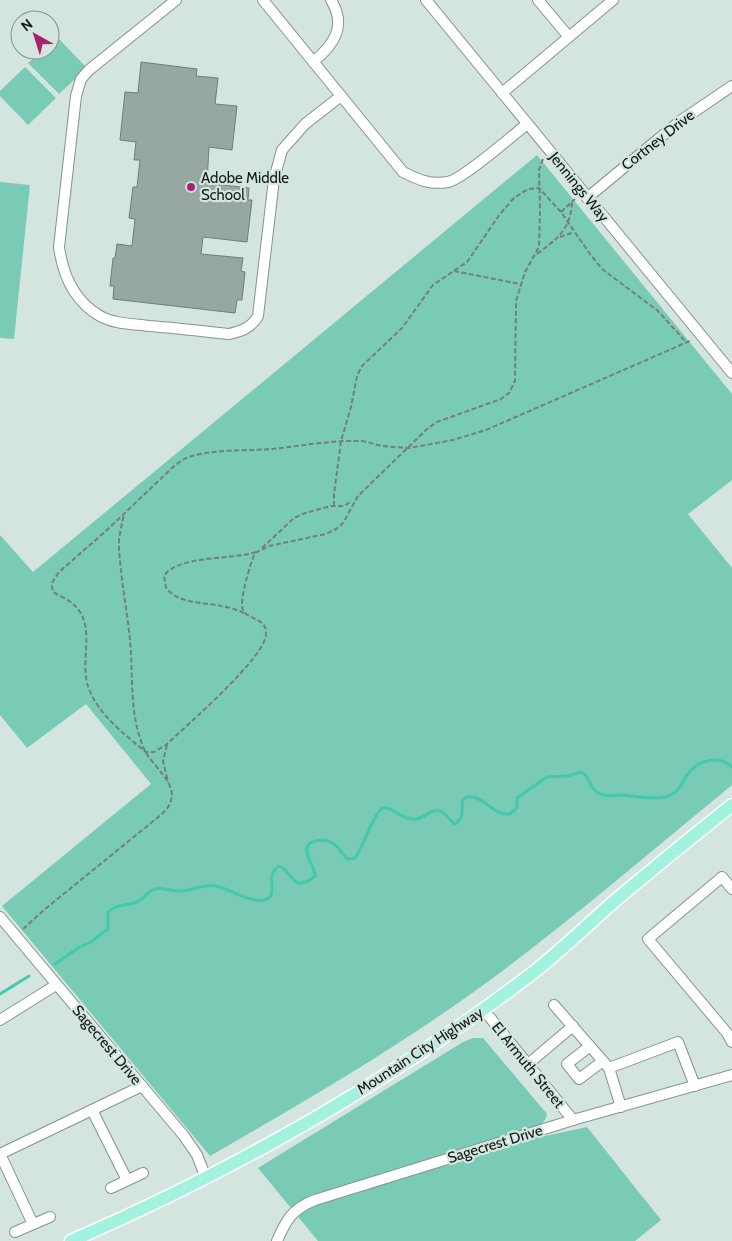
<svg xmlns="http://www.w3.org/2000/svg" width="732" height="1241" font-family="Cabin,sans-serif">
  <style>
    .green { fill: #7acbb5 }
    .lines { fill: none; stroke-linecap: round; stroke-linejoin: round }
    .stream { stroke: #42caab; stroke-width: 3 }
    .building { fill: #97a7a2; stroke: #6e7e79 }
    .minor-casing { stroke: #84948f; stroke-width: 12 }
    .major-casing { stroke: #fff; stroke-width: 15 }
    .path { stroke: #737f7b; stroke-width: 2; stroke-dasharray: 5 2.5; stroke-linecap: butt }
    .minor { stroke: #fff; stroke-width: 10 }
    .major { stroke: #a2f2df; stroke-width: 12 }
    .poi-dot { fill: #a82168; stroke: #d4e5df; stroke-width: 2 }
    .labels { text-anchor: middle; stroke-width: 4.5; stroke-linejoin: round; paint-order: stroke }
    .street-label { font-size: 15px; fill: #121816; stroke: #d4e5df }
    .poi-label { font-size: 15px; fill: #121816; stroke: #d4e5df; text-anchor: start }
  </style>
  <rect width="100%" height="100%" fill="#d4e5df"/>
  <g class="green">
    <path d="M56,36L87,68L59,94L28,63L42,50H50V42Z"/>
    <path d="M25,67L56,98L28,125L0,96V91Z"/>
    <path d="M537,155L732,394V480L688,514L732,568V785C649,853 568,923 482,986C395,1049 302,1103 210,1156L2,906L151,784L86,704L27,748L0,715V535L33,572Z"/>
    <path d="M0,182L30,185L14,339L0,338Z"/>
    <path d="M473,1038H483L547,1114C545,1123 541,1125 533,1128L540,1137L587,1127L661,1220L635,1241H318L258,1168L463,1042Z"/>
  </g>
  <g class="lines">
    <g class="stream">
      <path d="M55,964L78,948L91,942L104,932L108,929V912C118,903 125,907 137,902C144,899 147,891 155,889C164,887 173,892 182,891C193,890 206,883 216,886C229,889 251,903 264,900C281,896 263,875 279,866L283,868L296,882C302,885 310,881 315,876C315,867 306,858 307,849C308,838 327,839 334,844C340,848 342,855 348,859L355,858C366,842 369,822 382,808C393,806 403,821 415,819C424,819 431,808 440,811C447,813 449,821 455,824C464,818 462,811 462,801L467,797C485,795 492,816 510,814L517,808V798L547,777L568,776L581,772C590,776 589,787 597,792C605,798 614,795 623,795C637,796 650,800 665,797C680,794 682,780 691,770C702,759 720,756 732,767"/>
      <path d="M0,994L29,976"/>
    </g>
  </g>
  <path class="building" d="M141,62L197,69L196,76L218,78L215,104L237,106L232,150L209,147L207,183L249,188L248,200H252L247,242L203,237L201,254L243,258L241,271L245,272L242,300H237L235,313L113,299L114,286H110L113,258H115L117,244L132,246L135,219L129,218L133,187H137L140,160H134L136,142L120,140L125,92L138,93Z"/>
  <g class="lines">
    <defs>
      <g id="minor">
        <path d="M176,0L89,70L81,79L76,96L59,247C63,276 74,301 100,316C114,324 134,324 149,326C176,328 202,331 229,334C242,331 251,328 258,316L274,179L282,150L305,124L341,96"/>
        <path d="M263,0L403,172C419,180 430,185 448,182C463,179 512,136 527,124"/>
        <path d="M426,0L732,373"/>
        <path d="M538,0L569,37"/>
        <path d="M313,62C334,45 347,26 331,0"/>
        <path d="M502,93L613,0"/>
        <path d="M587,198L679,122L732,86"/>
        <path d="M732,889L722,877L648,939L727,1033L732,1042"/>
        <path d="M0,917L184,1136L197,1155L206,1178"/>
        <path d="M554,1005L609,1068"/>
        <path d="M483,1009L573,1120"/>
        <path d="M0,1020L56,985"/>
        <path d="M590,1046L567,1064L579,1079L603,1061"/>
        <path d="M528,1064L573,1026"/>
        <path d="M621,1107L609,1068L678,1042L695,1086"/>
        <path d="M92,1110L127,1180"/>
        <path d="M0,1154L142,1086"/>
        <path d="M0,1154L33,1224"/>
        <path d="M111,1188L143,1173"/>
        <path d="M15,1232L50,1217"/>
        <path d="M277,1241C286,1220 292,1209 315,1200L573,1120L732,1075"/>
      </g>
      <path id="major" d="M71,1241C233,1171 389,1082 530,975C561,951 588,924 617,899C655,867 693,836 732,805"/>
    </defs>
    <use href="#minor" class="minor-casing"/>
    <use href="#major" class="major-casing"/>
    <g class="path">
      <path d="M543,159L539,170L540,209L539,247L525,272L516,301L515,381L509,393L501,399L437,422L427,429L358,496L343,523L336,529L326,534L269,546L255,553C251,562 237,605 244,612C251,620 267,619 266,634C266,657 186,726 167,744L154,752H146C125,735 99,715 89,689C78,662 98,625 73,604C68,599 59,596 53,592L52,586L53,581L59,572L107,530L173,467C179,462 185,458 192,456C218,449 246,451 272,449C301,446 331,440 360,441C367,441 375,445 382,446C391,447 400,447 409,448L453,440L486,430L692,340"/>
      <path d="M561,212L575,199"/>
      <path d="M560,237L574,232"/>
      <path d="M537,254C557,239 571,229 572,202"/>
      <path d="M454,271L520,284"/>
      <path d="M334,506V494L341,441L351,407L357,376L362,366L402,328L433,285L467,262L500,214L514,198L528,189L539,188L561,212L590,254L602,269L658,311L686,342"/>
      <path d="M262,548L294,518L305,513L331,506H344L352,501"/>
      <path d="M244,613C237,610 229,607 221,606C202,602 179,604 166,588L164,576C177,555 233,560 256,552"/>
      <path d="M167,745L163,761L168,782"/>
      <path d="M23,929L44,910L162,814C187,791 158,772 146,753C143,748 141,741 139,735C130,705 133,672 130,640C127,610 121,580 119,549V538L124,514"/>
    </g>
    <use href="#minor" class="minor"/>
    <use href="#major" class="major"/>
  </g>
  <circle class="poi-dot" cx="191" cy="187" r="5"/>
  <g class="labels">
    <g class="street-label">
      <text transform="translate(658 140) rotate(-38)" y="5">Cortney Drive</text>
      <text transform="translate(579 187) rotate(51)" y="5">Jennings Way</text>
      <text transform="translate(107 1045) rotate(50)" y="5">Sagecrest Drive</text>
      <text transform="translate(420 1051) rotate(-33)" y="5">Mountain City Highway</text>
      <text transform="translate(528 1065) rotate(51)" y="5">El Armuth Street</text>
      <text transform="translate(495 1144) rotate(-17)" y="5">Sagecrest Drive</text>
    </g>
    <g class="poi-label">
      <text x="201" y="183">Adobe Middle<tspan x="201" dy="17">School</tspan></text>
    </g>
  </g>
  <g transform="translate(35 35) rotate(321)"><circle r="24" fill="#d4e5df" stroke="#86938f"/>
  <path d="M0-4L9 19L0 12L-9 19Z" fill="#a82168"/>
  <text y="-8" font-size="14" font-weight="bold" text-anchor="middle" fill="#121816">N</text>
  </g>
</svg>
